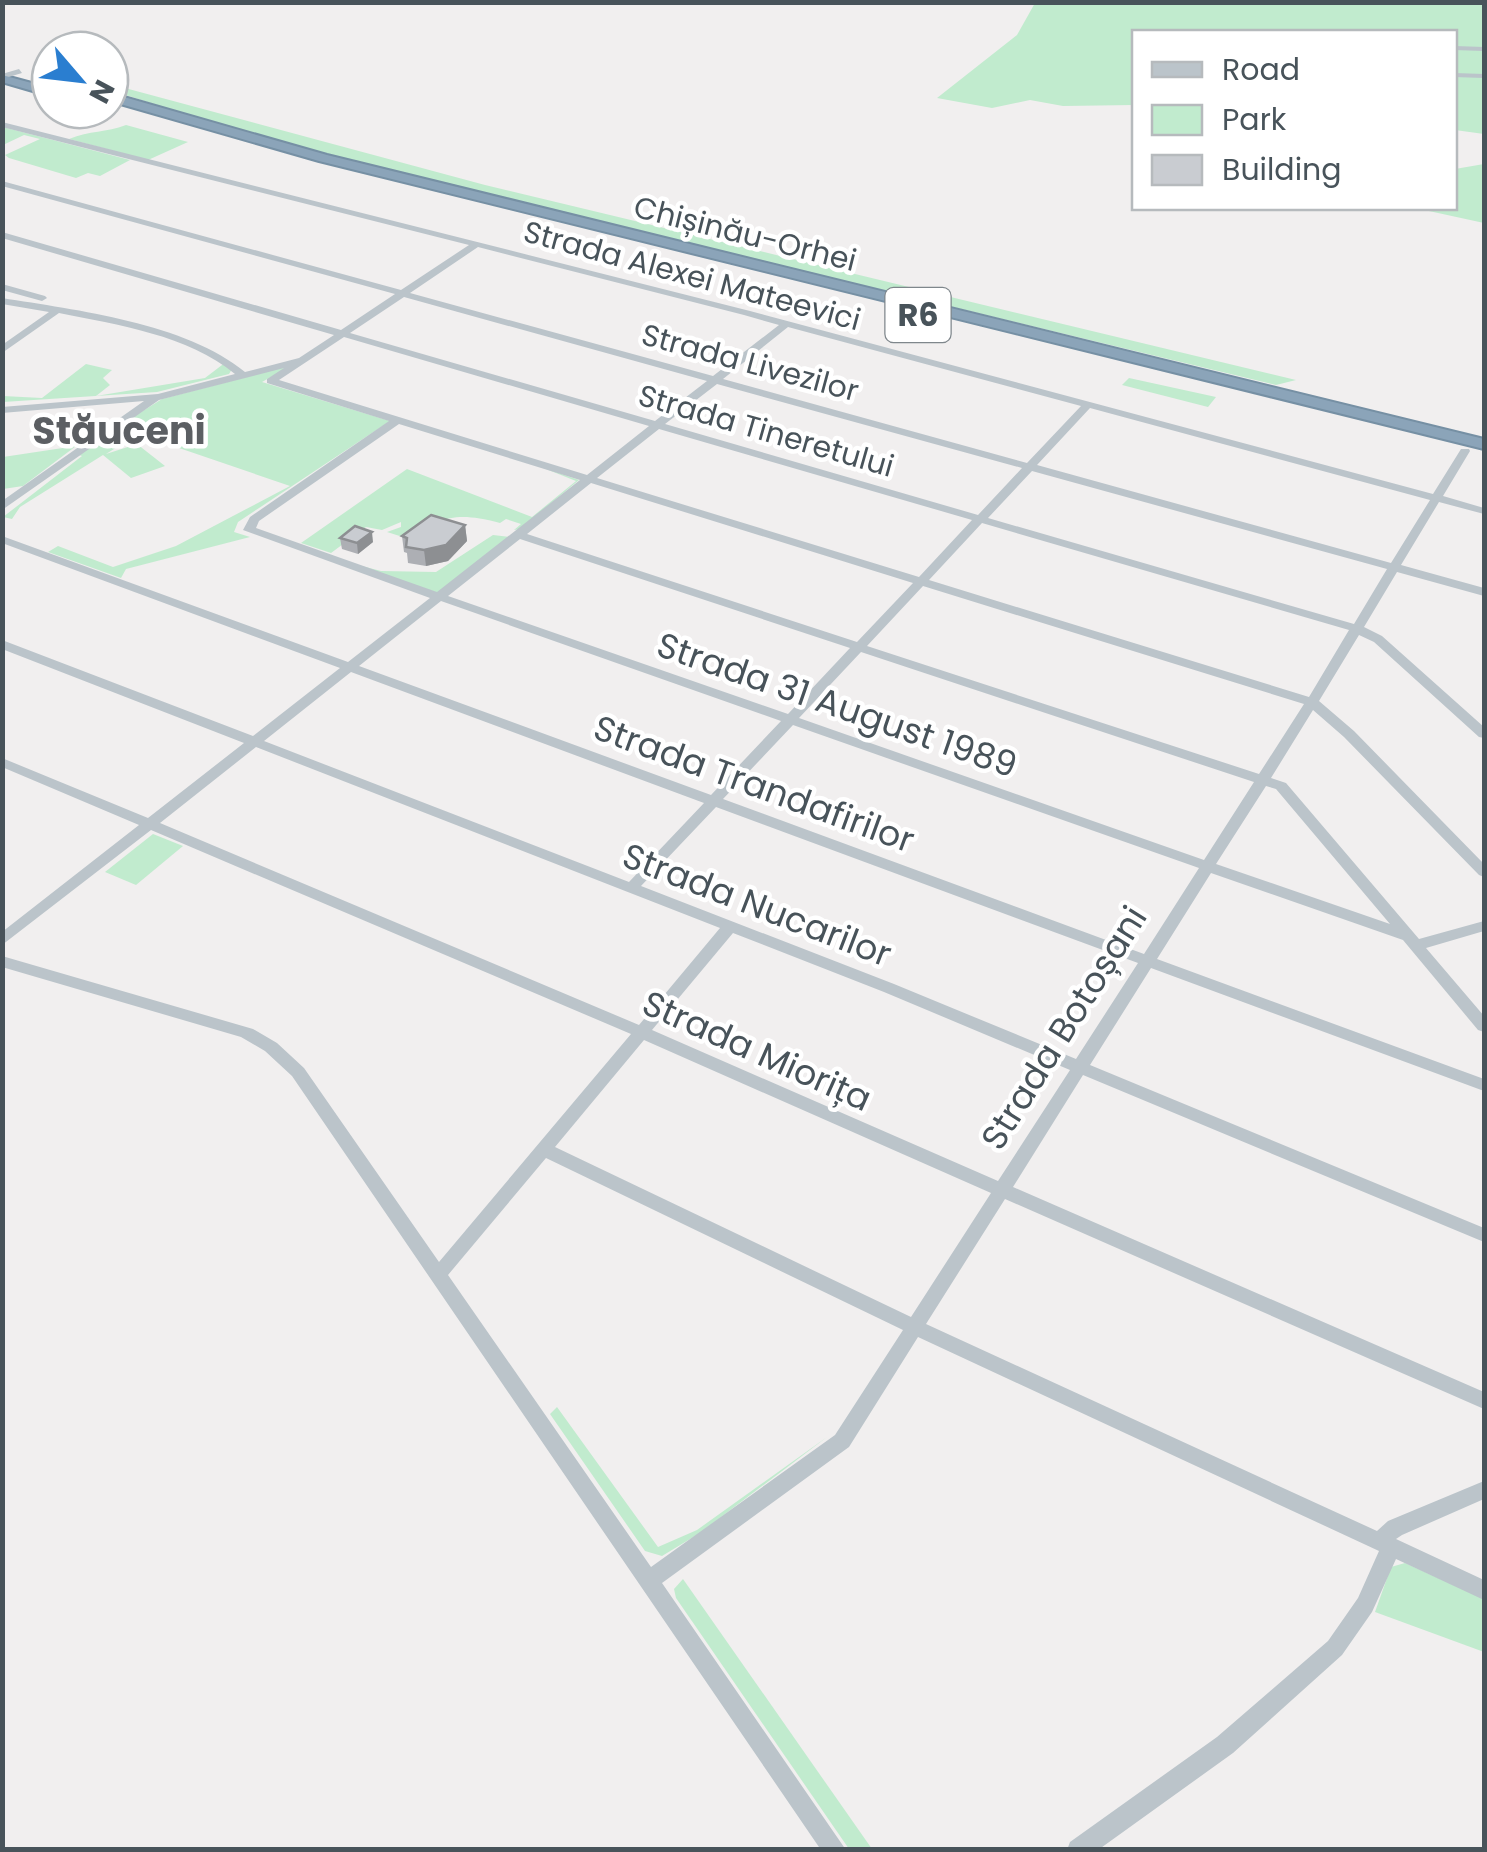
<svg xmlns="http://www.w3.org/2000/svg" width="1487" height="1852" font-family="Poppins,sans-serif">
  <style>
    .green { fill: #c1ebce }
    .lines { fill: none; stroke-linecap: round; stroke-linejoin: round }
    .highway-casing { stroke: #7690a4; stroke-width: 4 }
    .minor { fill: #bbc4ca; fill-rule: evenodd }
    .highway { fill: #8ba4b9; fill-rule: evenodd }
    .wall { fill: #adafb4 }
    .shaded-wall { fill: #8d8f92 }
    .building { fill: #c9ccd1; stroke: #8d8f92; stroke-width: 2.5 }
    .labels { text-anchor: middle; stroke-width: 9; stroke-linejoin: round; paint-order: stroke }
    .far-street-label { font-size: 30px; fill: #48535a; stroke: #fff }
    .shield { fill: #fff; stroke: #7f878c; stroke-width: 2.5 }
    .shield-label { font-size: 32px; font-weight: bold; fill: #48535a }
    .street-label { font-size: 35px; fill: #48535a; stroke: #fff }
    .far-district-label { font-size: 38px; font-weight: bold; fill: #5c5f63; stroke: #fff }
  </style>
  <rect width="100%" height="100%" fill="#f1efef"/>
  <g class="green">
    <path d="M1035,3H1484V134L1455,130L1454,32H1134V105L1063,106L1030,100L992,108L937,98L1017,35Z"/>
    <path d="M110,84L485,185L1296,380L1276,385L279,144L110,90Z"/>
    <path d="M126,125L188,142L148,160L69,139C90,130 106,133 126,125Z"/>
    <path d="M3,127L130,160L100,176L88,173L76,178L9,158L5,155L40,139L24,135L3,145Z"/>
    <path d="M1484,164V223L1415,208H1454L1455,169Z"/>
    <path d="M226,362L232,369L229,374L157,392L3,402V396L42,398L86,364L112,370L103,378L110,385L96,396L205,378Z"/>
    <path d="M292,365L262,382L390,421L238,522L234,532L250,537L126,569L121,578L48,552L58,546L113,567L176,546L290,486L138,434L106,454L137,444L165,466L131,478L103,455L20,507L12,519L3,517L82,456L79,455L109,433L123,430L117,427L162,399Z"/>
    <path d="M1129,378L1216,397L1208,407L1122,385Z"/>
    <path d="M76,446L23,486L3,489V457Z"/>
    <path d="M541,467L579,480L520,529L514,530L521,524L506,519L500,523C457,512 444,516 406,538L387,532L401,527V522L382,530L366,527L331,553L301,543L407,469L532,517L576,481Z"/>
    <path d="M493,535L510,537L438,593L354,564L381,571L436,572Z"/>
    <path d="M153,834L183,846L136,885L105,872Z"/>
    <path d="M557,1407L658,1547L697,1530L827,1437L700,1533L662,1556L645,1551L550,1414Z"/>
    <path d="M1405,1563L1484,1599V1652L1375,1612L1391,1567Z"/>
    <path d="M683,1579L872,1849H849L676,1598L674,1589Z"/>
  </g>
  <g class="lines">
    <defs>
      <g id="highway">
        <path d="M2,75L50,88V96L2,82Z"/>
        <path d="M110,93L327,155L1484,439V449L319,161L110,101Z"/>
      </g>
    </defs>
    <use href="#highway" class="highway-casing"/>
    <g class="minor">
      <path d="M1454,46L1484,47V51L1454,50Z"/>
      <path d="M19,69L22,73L2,79V74Z"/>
      <path d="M1454,73L1484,74V78L1454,77Z"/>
      <path d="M2,122L750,311L1433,494L1461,449H1469L1470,451L1443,496L1484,508V514L1439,502L1401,565L1484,588V596L1397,572L1364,627L1382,636L1484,727V738L1479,737L1374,642L1359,635L1319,701L1354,731L1484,864V877L1479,875L1344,737L1313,710L1271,778L1286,783L1419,939L1484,921V931L1426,948L1484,1016V1032L1478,1030L1403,940L1211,873L1157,959L1484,1079V1091L1151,968L1090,1065L1484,1228V1242L1083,1075L1013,1187L1484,1392V1409L1005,1199L926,1324L1377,1531L1388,1521L1484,1481V1499L1402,1535L1396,1539L1484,1580V1600L1396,1559L1372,1612L1342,1655L1233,1753L1098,1850H1067L1070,1842L1217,1737L1328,1641L1358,1598L1379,1551L918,1337L849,1447L662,1583L846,1850H821L292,1076L265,1051L241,1037L2,967V956L253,1029L277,1043L304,1068L439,1262L631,1034L151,830L2,945V932L139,825L2,767V758L148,818L244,743L2,649V640L253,736L340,668L2,543V536L348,662L430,598L243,530L250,517L389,421L267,383V379L284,368L159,400L2,510V501L144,401L2,413V407L158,394L235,374C188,335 118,325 59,313L2,353V345L49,312L2,304V298C76,310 186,323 245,372L299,358L334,335L2,238V232L341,330L395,294L2,186V181L401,290L469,245L2,127ZM478,247L744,315L779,325L713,376L410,293ZM404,297L707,381L655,421L350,333ZM788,327L1081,406L1027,463L723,379ZM344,337L649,426L587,475L279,380ZM717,384L1022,468L978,515L665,424ZM1090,408L1430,500L1391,563L1037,465ZM399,424L580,480L437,592L256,528L259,521ZM659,429L972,520L919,577L597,478ZM1032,471L1387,569L1354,624L988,518ZM591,483L913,583L857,642L527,534ZM982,523L1349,630L1309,697L929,580ZM520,539L850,648L788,714L448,596ZM923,586L1304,704L1259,774L867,646ZM441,601L781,721L711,795L359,666ZM861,652L1254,782L1204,860L799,718ZM351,672L704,803L629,882L264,741ZM793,725L1199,868L1144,954L723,799ZM256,747L720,928L639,1025L160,823ZM1266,786L1276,789L1390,924L1216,864ZM716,807L1138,963L1076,1059L894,984L641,886ZM733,933L884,992L1070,1070L998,1181L652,1030ZM644,1040L991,1193L911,1317L555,1147ZM546,1158L903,1330L835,1435L651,1567L448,1275Z"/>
      <path d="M2,284L45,296L47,298L42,301L2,290Z"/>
    </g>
    <use href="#highway" class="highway"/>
  </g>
  <g class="wall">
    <path d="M465,525L467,541L448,561L426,566L408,563L407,553L404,552L402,536Z"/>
    <path d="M340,538L373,542L358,554L342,549Z"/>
  </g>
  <g class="shaded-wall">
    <path d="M465,525L467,541L448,561L426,566L424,550Z"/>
    <path d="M372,532L373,542L358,554L357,543Z"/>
  </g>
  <g class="building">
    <path d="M431,515L465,525L446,545L424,550L406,547L407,538L402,536Z"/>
    <path d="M355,526L372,532L357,543L340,538Z"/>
  </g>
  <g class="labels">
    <g class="far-street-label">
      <text transform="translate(745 234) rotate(14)" y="10">Chișinău-Orhei</text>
      <text transform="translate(692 276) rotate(15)" y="10">Strada Alexei Mateevici</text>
      <text transform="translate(750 363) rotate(15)" y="10">Strada Livezilor</text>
      <text transform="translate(766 431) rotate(16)" y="10">Strada Tineretului</text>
    </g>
    <rect class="shield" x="885.5" y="288" width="65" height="54" rx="8"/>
    <g class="shield-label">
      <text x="918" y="326">R6</text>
    </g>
    <g class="street-label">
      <text transform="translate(837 705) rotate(19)" y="12">Strada 31 August 1989</text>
      <text transform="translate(754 784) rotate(20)" y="12">Strada Trandafirilor</text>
      <text transform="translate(757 905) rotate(21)" y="12">Strada Nucarilor</text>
      <text transform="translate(1064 1028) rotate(-58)" y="12">Strada Botoșani</text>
      <text transform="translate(757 1051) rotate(24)" y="12">Strada Miorița</text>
    </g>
    <g class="far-district-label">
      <text x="119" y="444">Stăuceni</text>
    </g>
  </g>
  <rect width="1487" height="1852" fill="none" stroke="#48535a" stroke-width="10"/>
  <rect x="1132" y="30" width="325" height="180" fill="#ffffff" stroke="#b6babd" stroke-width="2.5"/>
  <rect x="1152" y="62" width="50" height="15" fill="#bbc4ca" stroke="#b6babd" stroke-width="2.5"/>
  <text x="1222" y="80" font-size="30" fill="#48535a">Road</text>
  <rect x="1152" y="105" width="50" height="30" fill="#c1ebce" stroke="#b6babd" stroke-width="2.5"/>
  <text x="1222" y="130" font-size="30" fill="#48535a">Park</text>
  <rect x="1152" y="155" width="50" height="30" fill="#c9ccd1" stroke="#b6babd" stroke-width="2.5"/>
  <text x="1222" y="180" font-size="30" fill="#48535a">Building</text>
  <g transform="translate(80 80) rotate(118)"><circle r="48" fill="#ffffff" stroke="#b6babd" stroke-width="2.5"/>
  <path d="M0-8L18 38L0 25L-18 38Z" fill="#2a7ed0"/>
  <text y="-15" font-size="28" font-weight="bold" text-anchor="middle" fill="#48535a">N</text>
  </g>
</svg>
